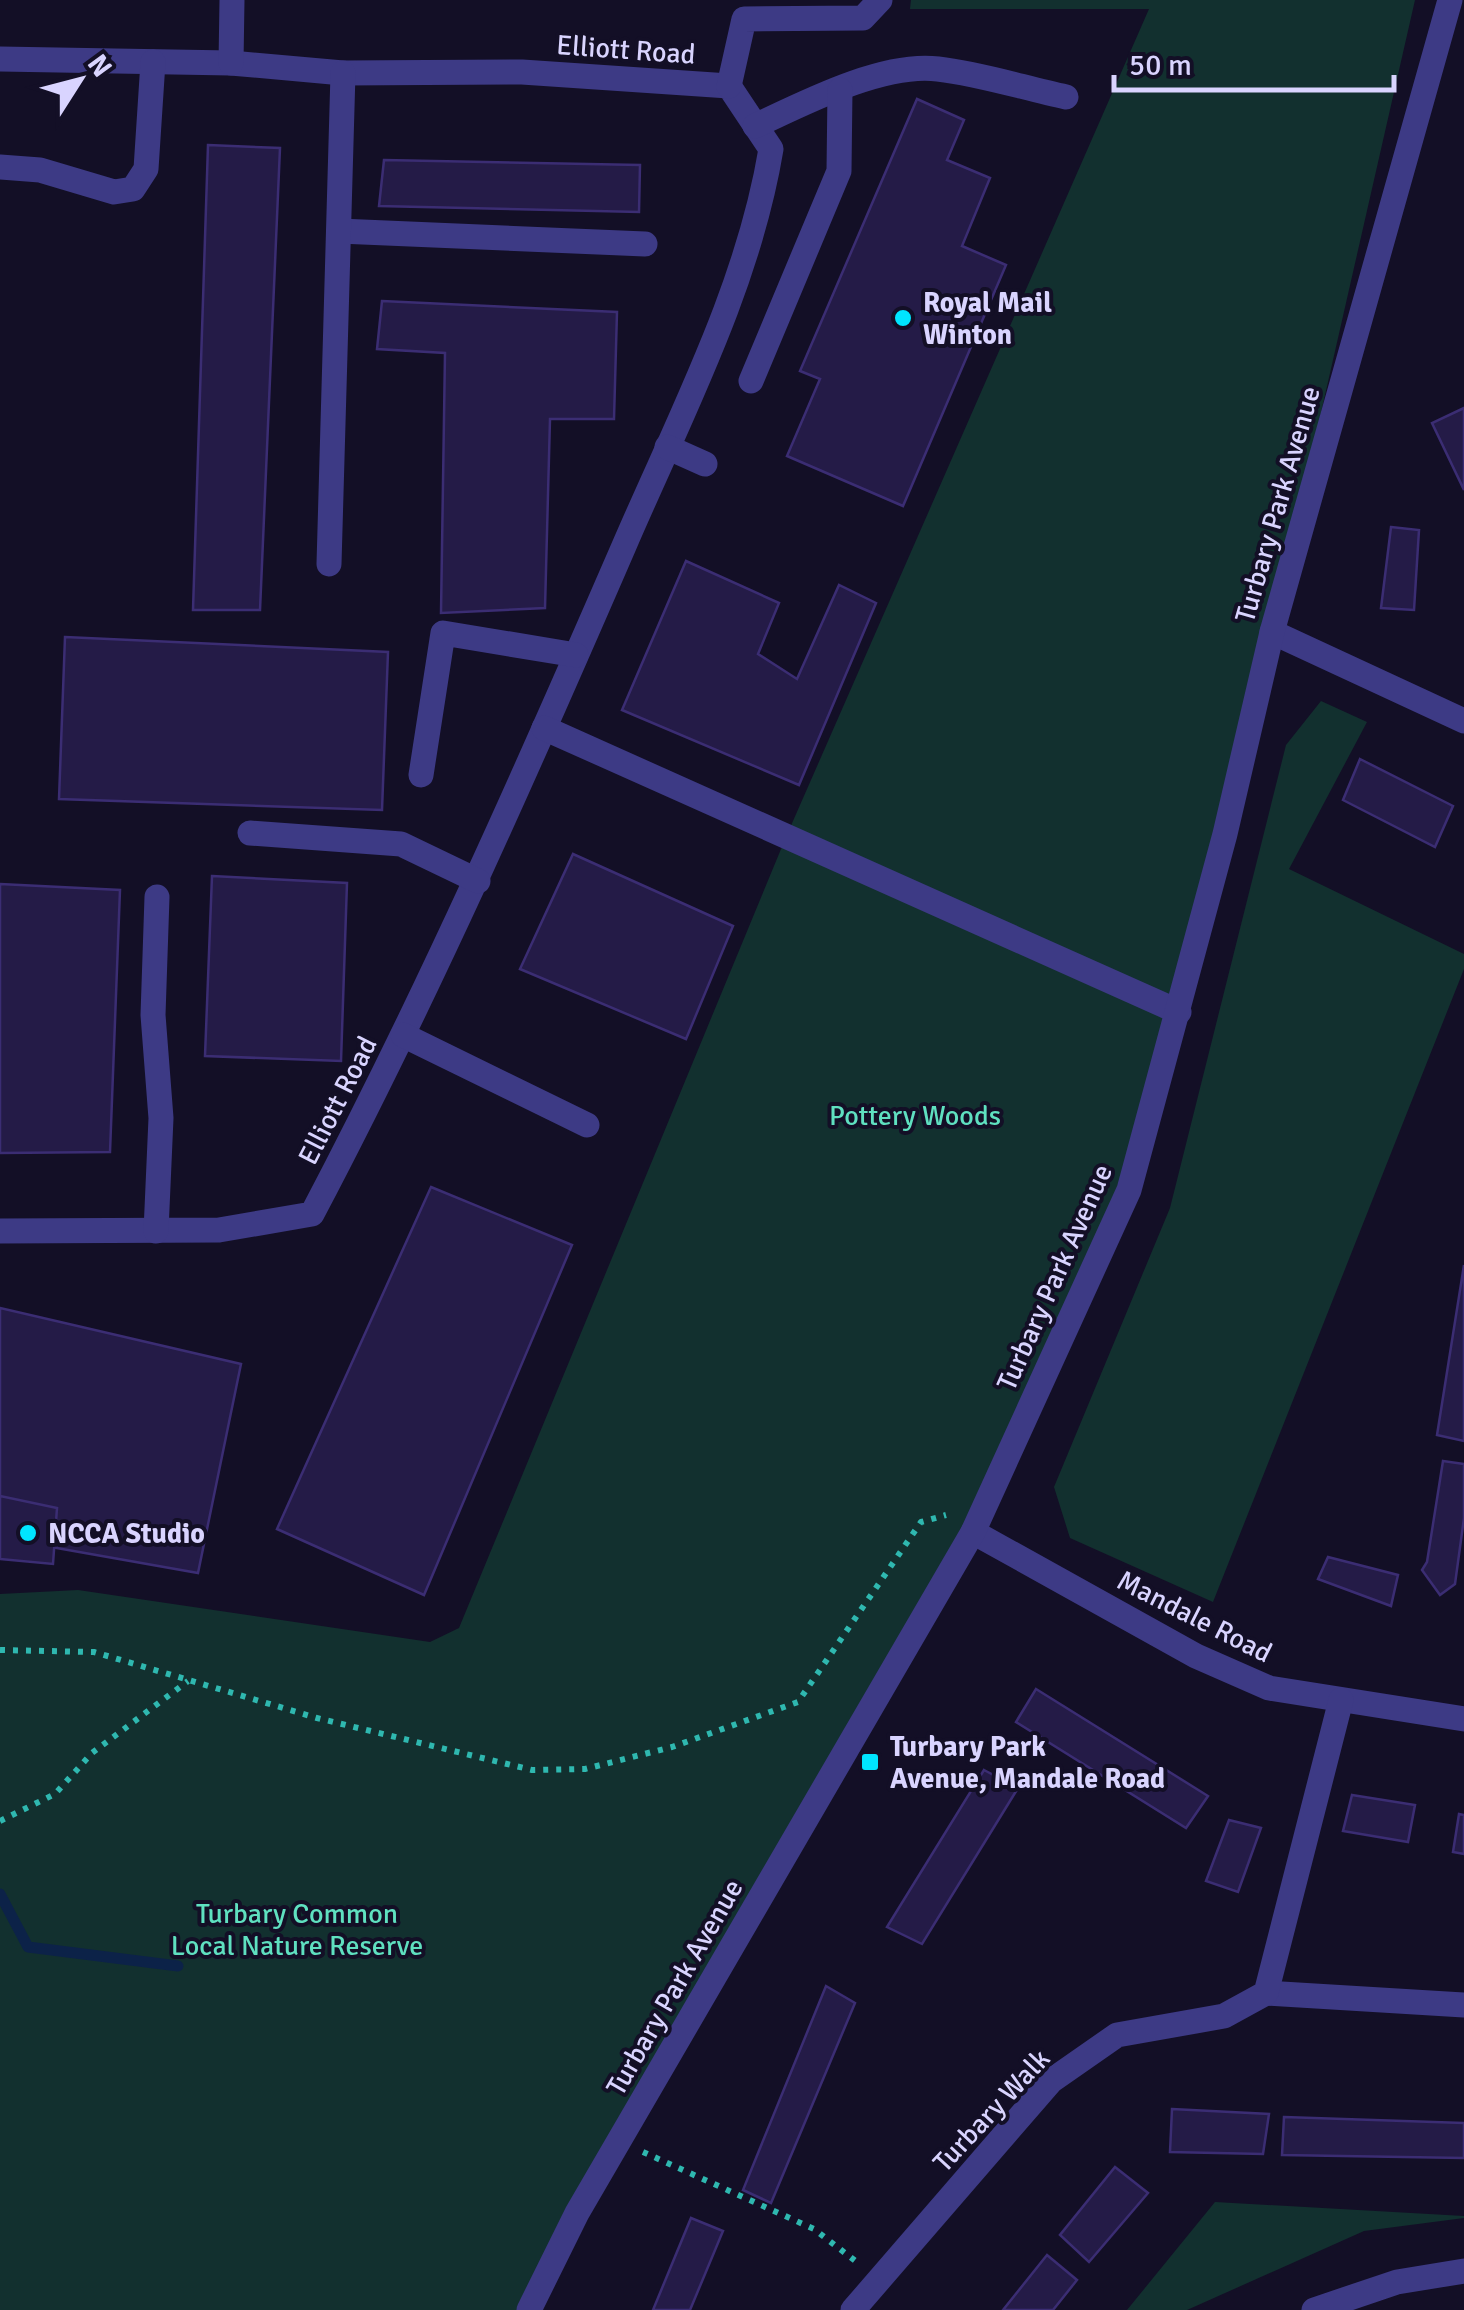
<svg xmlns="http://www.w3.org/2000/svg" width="1464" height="2310" font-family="Signika,sans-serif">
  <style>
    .green { fill: #12302f }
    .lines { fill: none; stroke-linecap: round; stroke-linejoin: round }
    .stream { stroke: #0c2248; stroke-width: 11 }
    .building { fill: #241b47; stroke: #3b2d73; stroke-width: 2.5 }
    .path { stroke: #2fb8b0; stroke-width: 6; stroke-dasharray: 5 8; stroke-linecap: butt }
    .minor { stroke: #3d3a85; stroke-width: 25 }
    .poi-dot { fill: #00e5ff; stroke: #130f26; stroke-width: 4 }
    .labels { text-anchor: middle; stroke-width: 8; stroke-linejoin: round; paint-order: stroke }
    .street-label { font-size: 28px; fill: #d9d4ff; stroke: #130f26 }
    .poi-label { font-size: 28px; font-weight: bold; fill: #d9d4ff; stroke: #130f26; text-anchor: start }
    .park-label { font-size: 28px; fill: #5fe0c0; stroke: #130f26 }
  </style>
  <rect width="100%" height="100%" fill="#130f26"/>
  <g class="green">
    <path d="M911,0H1415L1225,834L1129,1190L973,1532L529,2310H0V1594L78,1590L430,1642L459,1628L786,837L1149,9H910Z"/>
    <path d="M1321,701L1367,722L1289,869L1464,954V969L1213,1602L1070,1538L1054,1487L1170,1208L1286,745Z"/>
    <path d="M1215,2202L1464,2216V2218L1364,2231L1187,2310H1127Z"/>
  </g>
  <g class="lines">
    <path class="stream" d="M0,1894L28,1947L178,1966"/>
  </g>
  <g class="building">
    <path d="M917,99L964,120L947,160L990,178L962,246L1006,265L903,506L787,456L820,379L800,371Z"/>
    <path d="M208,145L280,148L260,610H193Z"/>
    <path d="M384,160L640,165L639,212L379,206Z"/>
    <path d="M382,301L617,312L614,419H550L545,608L441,613L445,353L377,349Z"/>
    <path d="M1464,408V490L1432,423Z"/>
    <path d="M1391,527L1419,530L1414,610L1381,608Z"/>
    <path d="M686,561L779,603L758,654L797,679L839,585L876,603L799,785L622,710Z"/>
    <path d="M65,637L388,652L382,810L59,799Z"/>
    <path d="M1360,759L1453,806L1435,847L1343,800Z"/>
    <path d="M573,854L733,926L686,1039L520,969Z"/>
    <path d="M212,876L347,883L341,1061L205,1056Z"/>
    <path d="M0,884L120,890L110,1152L0,1153Z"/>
    <path d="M431,1187L572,1245L424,1595L277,1529Z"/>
    <path d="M1464,1265V1441L1437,1435Z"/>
    <path d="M0,1308L241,1364L198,1573L0,1538Z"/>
    <path d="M1443,1461L1464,1464V1518L1455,1584L1440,1595L1422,1570L1427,1562Z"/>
    <path d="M0,1496L57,1508L53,1564L0,1559Z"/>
    <path d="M1328,1557L1398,1575L1391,1606L1318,1579Z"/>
    <path d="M1036,1689L1208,1796L1186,1828L1016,1722Z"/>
    <path d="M984,1770L1018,1788L922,1944L887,1927Z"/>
    <path d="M1352,1795L1415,1805L1408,1842L1343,1831Z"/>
    <path d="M1459,1814L1464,1815V1854L1453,1852Z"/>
    <path d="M1229,1820L1261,1828L1238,1892L1206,1881Z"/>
    <path d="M826,1986L855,2003L771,2203L743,2190Z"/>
    <path d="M1172,2109L1269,2114L1263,2154L1170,2152Z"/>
    <path d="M1284,2117L1464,2123V2158L1282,2155Z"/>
    <path d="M1115,2167L1148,2193L1089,2262L1060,2235Z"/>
    <path d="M691,2218L723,2231L690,2310H653Z"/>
    <path d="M1047,2255L1077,2280L1053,2310H1003Z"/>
  </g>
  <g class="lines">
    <g class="path">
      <path d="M0,1650L94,1652L317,1718L532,1770L585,1769L672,1747L798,1702L921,1522L946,1515"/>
      <path d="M0,1821L55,1794L92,1753L188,1681"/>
      <path d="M643,2152L814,2229L858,2263"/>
    </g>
    <g class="minor">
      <path d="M0,59L231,63L343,73L522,72L729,86L771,149C748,288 679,418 624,546C526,772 427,996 312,1214L219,1230L0,1231"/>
      <path d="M231,63L232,0"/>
      <path d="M729,86L744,19L863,18L880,0"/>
      <path d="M755,126C804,103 883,62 938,69C981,74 1024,88 1066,97"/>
      <path d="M0,167L40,170L114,192L133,189L146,169L153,62"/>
      <path d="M339,231L645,244"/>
      <path d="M751,381L839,171L840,90"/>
      <path d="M667,447L705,464"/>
      <path d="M329,564L343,73"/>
      <path d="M1272,632L1464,721"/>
      <path d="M544,728L1179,1012"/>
      <path d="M421,775L443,633L576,655"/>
      <path d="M250,833L401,844L478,881"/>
      <path d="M403,1035L587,1125"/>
      <path d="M156,1231L161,1118L153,1015L157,897"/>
      <path d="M973,1532L1196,1656L1269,1688L1464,1719"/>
      <path d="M1266,1993L1464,2005"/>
      <path d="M529,2310L577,2213L973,1532L1129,1190L1225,834L1272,632L1450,0"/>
      <path d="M853,2310L1051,2081L1117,2035L1224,2016L1266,1993L1341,1700"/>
      <path d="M1314,2310L1397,2282L1464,2271"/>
    </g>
  </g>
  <g class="poi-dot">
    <circle cx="903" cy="318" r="10"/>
    <circle cx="28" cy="1533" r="10"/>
    <rect x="860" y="1752" width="20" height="20" rx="5"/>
  </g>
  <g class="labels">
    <g class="street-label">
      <text transform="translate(626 49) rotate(4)" y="10">Elliott Road</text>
      <text transform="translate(1277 504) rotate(-74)" y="10">Turbary Park Avenue</text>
      <text transform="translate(337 1100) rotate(-63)" y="10">Elliott Road</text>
      <text transform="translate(1054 1277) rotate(-66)" y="10">Turbary Park Avenue</text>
      <text transform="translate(1195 1616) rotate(27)" y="10">Mandale Road</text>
      <text transform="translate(674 1987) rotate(-60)" y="10">Turbary Park Avenue</text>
      <text transform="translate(991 2110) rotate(-47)" y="10">Turbary Walk</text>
    </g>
    <g class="poi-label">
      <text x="923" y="312">Royal Mail<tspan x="923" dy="32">Winton</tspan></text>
      <text x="48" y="1543">NCCA Studio</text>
      <text x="890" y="1756">Turbary Park<tspan x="890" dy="32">Avenue, Mandale Road</tspan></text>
    </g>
    <g class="park-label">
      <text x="915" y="1125">Pottery Woods</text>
      <text x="297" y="1923">Turbary Common<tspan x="297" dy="32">Local Nature Reserve</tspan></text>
    </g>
  </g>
  <g transform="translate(80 80) rotate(54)" stroke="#130f26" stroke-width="8" paint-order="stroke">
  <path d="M0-8L18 38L0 25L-18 38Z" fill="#d9d4ff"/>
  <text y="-15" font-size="28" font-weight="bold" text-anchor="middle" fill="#d9d4ff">N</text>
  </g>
  <path d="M1114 75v15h280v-15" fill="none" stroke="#d9d4ff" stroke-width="5"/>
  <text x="1129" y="75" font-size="30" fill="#d9d4ff" stroke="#130f26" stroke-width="8" paint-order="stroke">50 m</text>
</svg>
